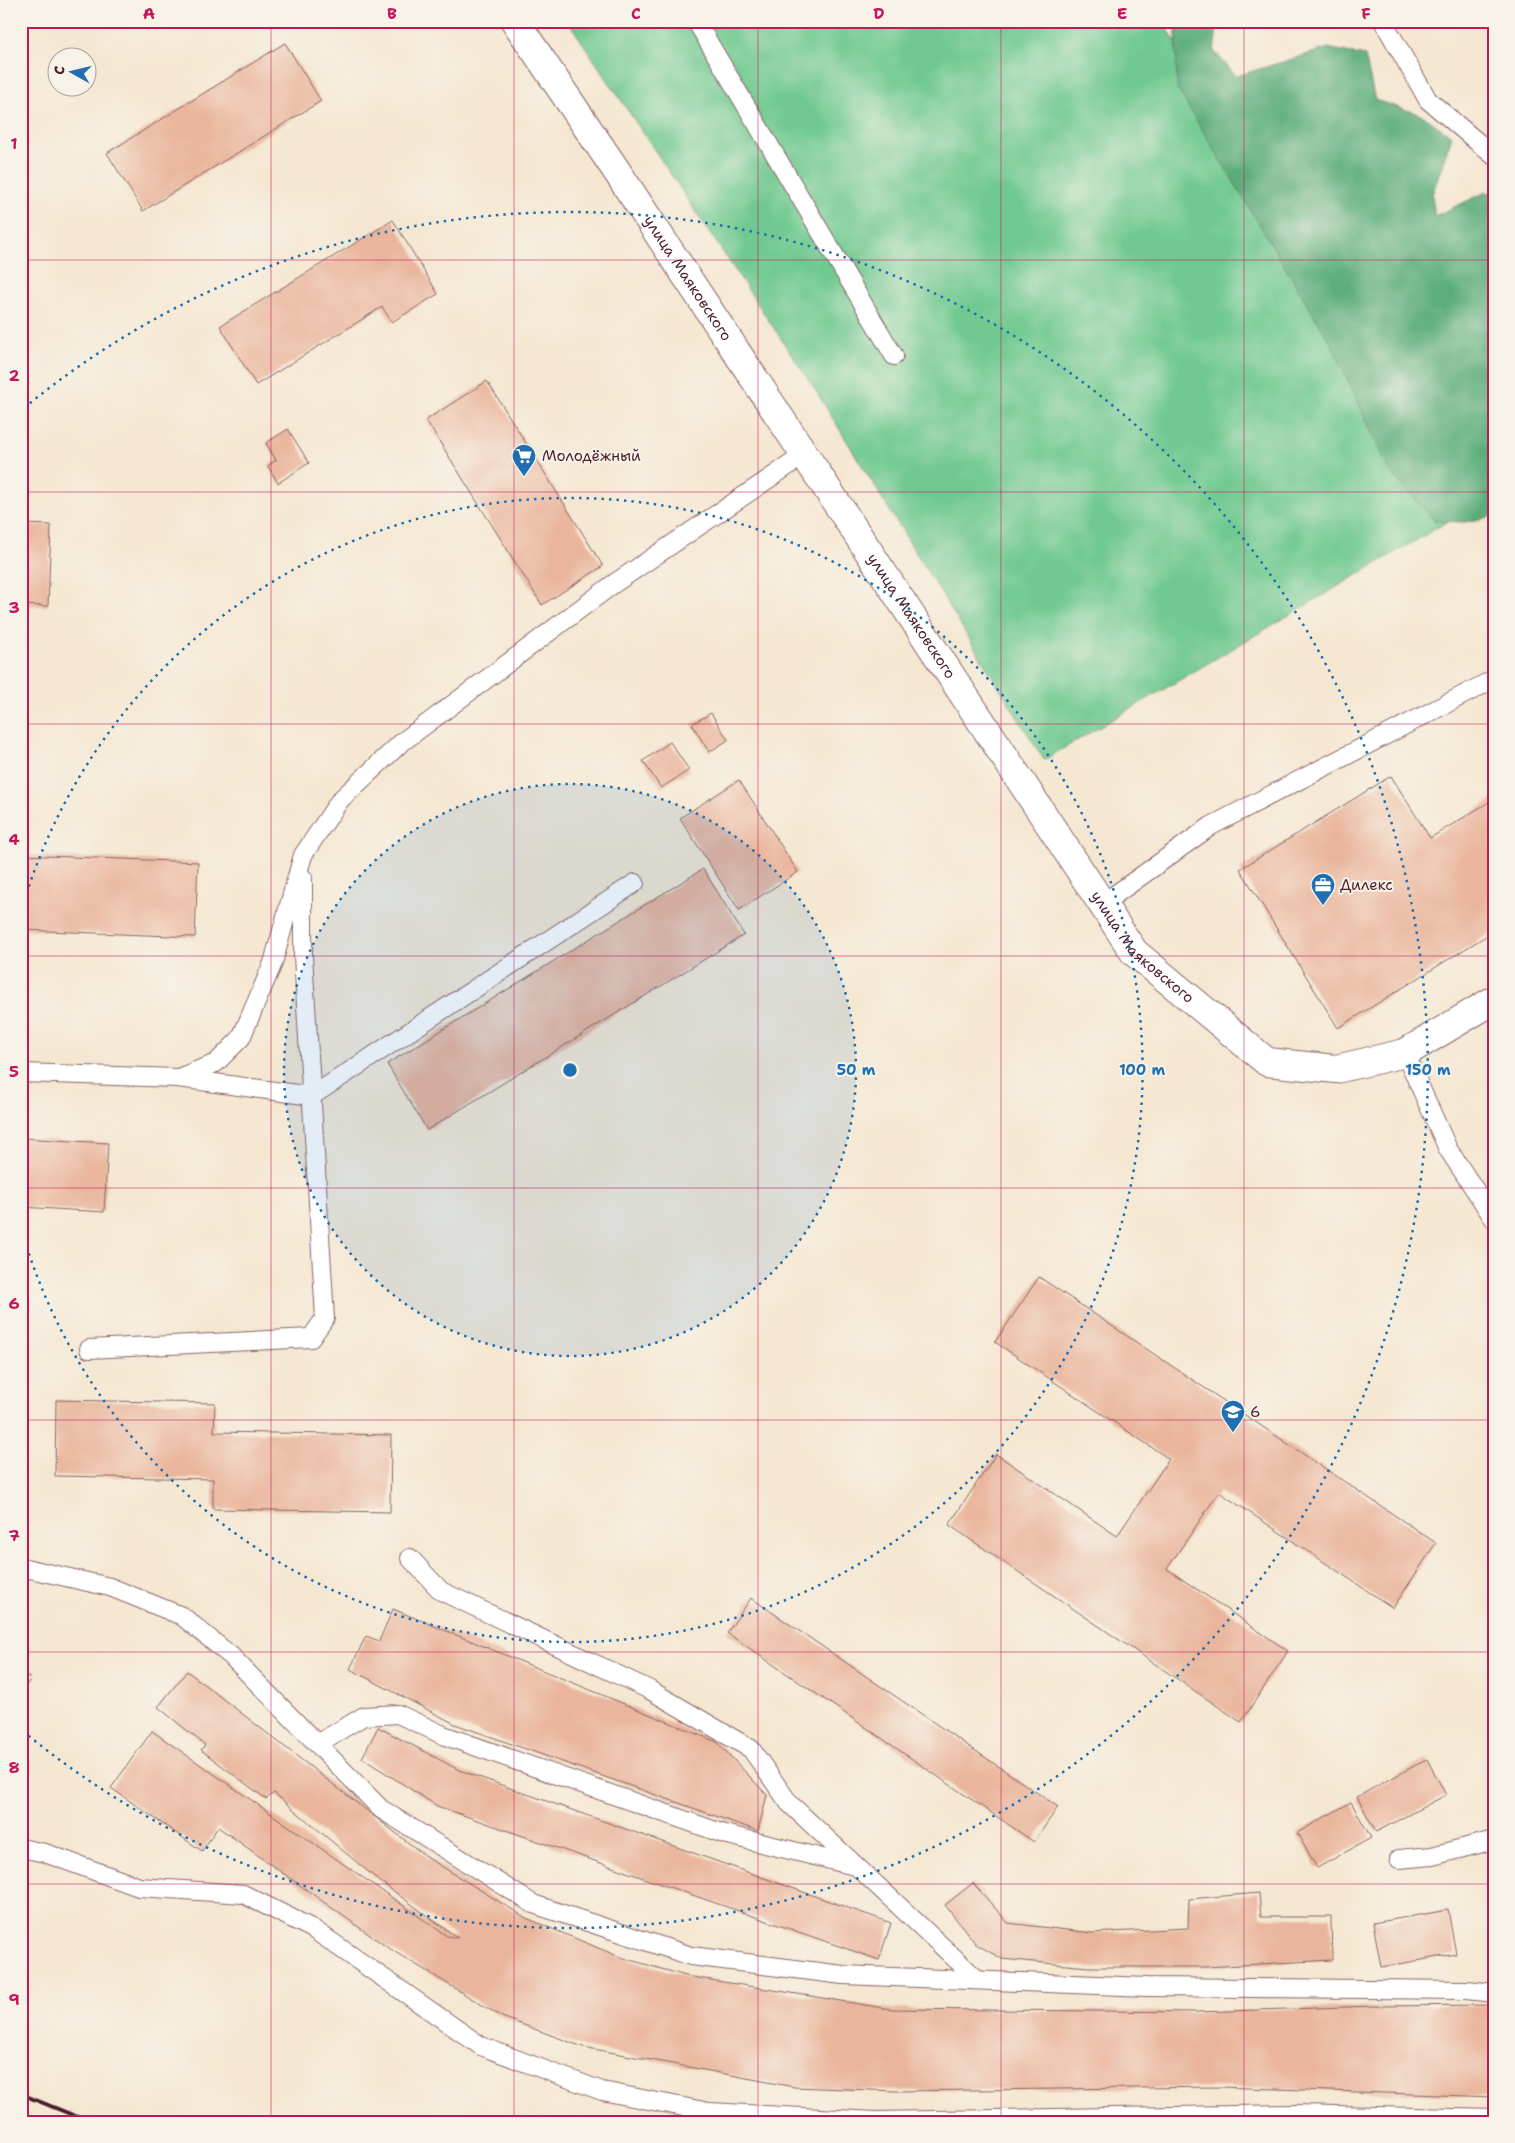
<svg xmlns="http://www.w3.org/2000/svg" width="1515" height="2143" font-family="'Shantell Sans',sans-serif">
  <style>
    .green { fill: #70c990; stroke: #5d745e }
    .forest { fill: #5cad7a; stroke: #536652 }
    .building { fill: #eab59c }
    .lines { fill: none; stroke-linecap: round; stroke-linejoin: round }
    .lane-casing { stroke: #866565; stroke-width: 20 }
    .secondary-casing { stroke: #866565; stroke-width: 30 }
    .lane { stroke: #fff; stroke-width: 18 }
    .secondary { stroke: #fff; stroke-width: 28 }
    .rail { stroke: #4a1f2b; stroke-width: 4 }
    .grid { fill: none; stroke: #c2185b; stroke-width: 1; stroke-opacity: 0.55 }
    .ring { fill: none; stroke: #1f6fb2; stroke-width: 2.5; stroke-dasharray: 2.5 5 }
    .labels { text-anchor: middle; stroke-width: 4; stroke-linejoin: round; paint-order: stroke }
    .street-label { font-size: 15px; fill: #4a1f2b; stroke: #f7f3e8 }
    .poi-label { font-size: 15px; fill: #4a1f2b; stroke: #f7f3e8; text-anchor: start }
    .centre { fill: #1f6fb2; stroke: #f7f3e8; stroke-width: 2.5 }
    .ring-label { font-size: 15px; text-anchor: middle; font-weight: bold; fill: #1f6fb2; stroke: #f7f3e8; stroke-width: 4; stroke-linejoin: round; paint-order: stroke }
    .neatline { fill: none; stroke: #c2185b; stroke-width: 2 }
    .grid-label { font-size: 16px; text-anchor: middle; font-weight: bold; fill: #c2185b }
  </style>
  <rect width="100%" height="100%" fill="#f7f3e8"/>
  <filter id="ink" filterUnits="userSpaceOnUse"><feTurbulence type="fractalNoise" baseFrequency=".02" numOctaves="2"/><feDisplacementMap in="SourceGraphic" scale="10" xChannelSelector="R" yChannelSelector="G"/><feConvolveMatrix kernelMatrix="1 2 1 2 8 2 1 2 1" color-interpolation-filters="sRGB"/></filter>
  <filter id="wash" filterUnits="userSpaceOnUse"><feTurbulence type="fractalNoise" baseFrequency=".0096" numOctaves="4" result="noise"/><feDisplacementMap in="SourceGraphic" scale="20" xChannelSelector="R" yChannelSelector="G"/><feGaussianBlur stdDeviation="1.12" result="paint"/><feColorMatrix in="noise" values="0 0 0 0 0 0 0 0 0 0 0 0 0 0 0 0 0 1.4 0 .05"/><feComposite in="paint" operator="in"/></filter>
  <g filter="url(#wash)">
    <rect width="100%" height="100%" fill="#f5e7d1"/>
    <path class="green" d="M568,21H1163L1452,519L1044,760L814,388Z"/>
    <path class="forest" d="M1180,21H1218L1214,51L1236,76L1328,48L1365,56L1375,100L1422,115L1452,136L1432,195L1435,216L1486,192L1494,193V516L1466,522L1435,521L1389,470L1331,343L1177,88L1176,32Z"/>
    <g id="blocks">
      <g class="building">
        <path d="M285,43L321,101L143,211L107,153Z"/>
        <path d="M393,220L438,294L392,322L382,307L256,385L220,326Z"/>
        <path d="M487,381L603,566L542,605L426,420Z"/>
        <path d="M288,429L309,463L278,483L268,466L276,460L266,443Z"/>
        <path d="M21,524L51,525L48,606L21,605Z"/>
        <path d="M711,713L728,740L709,752L692,724Z"/>
        <path d="M670,742L689,770L661,788L643,761Z"/>
        <path d="M1391,776L1430,838L1494,799V931L1338,1028L1240,869Z"/>
        <path d="M739,780L798,872L739,910L680,818Z"/>
        <path d="M21,855L198,862L195,937L21,930Z"/>
        <path d="M703,869L744,935L427,1130L387,1064Z"/>
        <path d="M21,1138L108,1143L104,1212L21,1207Z"/>
        <path d="M1039,1277L1436,1543L1393,1608L1219,1492L1167,1569L1288,1651L1241,1722L949,1525L996,1454L1117,1536L1169,1459L995,1342Z"/>
        <path d="M56,1400L215,1403L214,1432L391,1435L390,1512L213,1509V1479L55,1476Z"/>
        <path d="M751,1598L1058,1807L1034,1842L727,1633Z"/>
        <path d="M393,1609L717,1742L767,1795L758,1831L455,1724L350,1669L366,1636L379,1641Z"/>
        <path d="M187,1671L428,1858L526,1918L620,1957L686,1976L890,2009L1198,2012L1375,2006L1494,2005V2097L1220,2087L896,2091L794,2087L583,2047L502,2017L387,1947L218,1827L202,1851L111,1788L152,1731L447,1936L458,1938L378,1880L274,1793L266,1799L201,1750L205,1745L158,1707Z"/>
        <path d="M21,1672L31,1679L21,1692Z"/>
        <path d="M378,1727L459,1770L891,1923L879,1960L437,1806L362,1758Z"/>
        <path d="M1427,1759L1446,1795L1376,1832L1357,1797Z"/>
        <path d="M1351,1802L1371,1838L1317,1868L1297,1833Z"/>
        <path d="M973,1883L1008,1923L1092,1933L1188,1928L1189,1899L1259,1893L1261,1917H1331L1332,1960L1205,1967H1088L1002,1959L976,1944L945,1905Z"/>
        <path d="M1448,1910L1456,1954L1381,1967L1373,1923Z"/>
      </g>
    </g>
  </g>
  <g filter="url(#ink)">
    <use href="#blocks" fill-opacity="0" stroke="#866565" stroke-width="1"/>
    <g class="lines">
      <defs>
        <g id="lane">
          <path d="M696,21L894,356"/>
          <path d="M1383,21L1428,100L1494,156"/>
          <path d="M1102,904L1211,826L1494,679"/>
          <path d="M1405,1053L1448,1149L1494,1219"/>
          <path d="M21,1073L178,1078L216,1063L241,1038L273,963L303,855L340,800L401,743L612,585L804,455"/>
          <path d="M178,1078L312,1096L635,883"/>
          <path d="M89,1349L311,1338L325,1318L303,956V878"/>
          <path d="M410,1558L441,1591L650,1690L751,1749L789,1803L978,1980"/>
          <path d="M21,1567L110,1587L182,1616L231,1656L381,1809L533,1904L691,1956L843,1975L1147,1987L1467,1990L1494,1993"/>
          <path d="M317,1744L364,1716L398,1714L443,1735L724,1834L855,1866"/>
          <path d="M21,1848L45,1853L139,1887L243,1894L313,1929L481,2046L602,2091L709,2112L875,2121L1296,2114L1494,2119"/>
          <path d="M1399,1859L1432,1856L1494,1840"/>
        </g>
        <g id="secondary">
          <path id="s1" d="M515,21L616,170L1134,952L1267,1062L1336,1069L1405,1053L1494,1000"/>
        </g>
      </defs>
      <use href="#lane" class="lane-casing"/>
      <use href="#secondary" class="secondary-casing"/>
      <use href="#lane" class="lane"/>
      <use href="#secondary" class="secondary"/>
      <path class="rail" d="M21,2094L90,2122"/>
    </g>
  </g>
  <path class="grid" d="M271,21V2122M514,21V2122M758,21V2122M1001,21V2122M1244,21V2122M21,260H1494M21,492H1494M21,724H1494M21,956H1494M21,1188H1494M21,1420H1494M21,1652H1494M21,1884H1494"/>
  <circle cx="570" cy="1070" r="286" fill="#1f6fb2" fill-opacity=".12"/>
  <g class="ring">
    <circle cx="570" cy="1070" r="286"/>
    <path d="M22 908A572 572 0 1 1 22 1232"/>
    <path d="M24 408A858 858 0 1 1 24 1732"/>
  </g>
  <defs>
    <symbol id="supermarket-pin" viewBox="-11 -11 22 30"><path d="M0 17L-7.5 6A9.5 9.5 0 1 1 7.5 6Z" fill="#1f6fb2" stroke="#f7f3e8"/><path d="M-6-5.5h2.5l.6 2H6L4.5 2H-2.5L-4.4-4H-6ZM-1.5 3.2a1.3 1.3 0 1 0 .1 0ZM3 3.2a1.3 1.3 0 1 0 .1 0Z" fill="#fff"/></symbol>
    <symbol id="office-pin" viewBox="-11 -11 22 30"><path d="M0 17L-7.5 6A9.5 9.5 0 1 1 7.5 6Z" fill="#1f6fb2" stroke="#f7f3e8"/><path d="M-6-3h4V-5.5h4V-3h4V5H-6ZM-1-4.5V-3h2v-1.5ZM-6 0V1H6V0Z" fill="#fff"/></symbol>
    <symbol id="school-pin" viewBox="-11 -11 22 30"><path d="M0 17L-7.5 6A9.5 9.5 0 1 1 7.5 6Z" fill="#1f6fb2" stroke="#f7f3e8"/><path d="M0-5L7-2L0 1L-7-2ZM-4 1L0 2.5L4 1V4Q0 6-4 4Z" fill="#fff"/></symbol>
  </defs>
  <g fill-rule="evenodd">
    <use href="#supermarket-pin" x="510" y="442" width="28" height="38"/>
    <use href="#office-pin" x="1309" y="871" width="28" height="38"/>
    <use href="#school-pin" x="1219" y="1398" width="28" height="38"/>
  </g>
  <g class="labels">
    <g class="street-label">
      <text dy="5" stroke="none"><textPath href="#s1" startOffset="310">улица Маяковского</textPath></text>
      <text dy="5" stroke="none"><textPath href="#s1" startOffset="715">улица Маяковского</textPath></text>
      <text dy="5" stroke="none"><textPath href="#s1" startOffset="1120">улица Маяковского</textPath></text>
    </g>
    <g class="poi-label">
      <text x="542" y="461">Молодёжный</text>
      <text x="1340" y="890">Дилекс</text>
      <text x="1250" y="1417">6</text>
    </g>
  </g>
  <circle cx="570" cy="1070" r="8" class="centre"/>
  <g class="ring-label">
    <text x="856" y="1075">50 m</text>
    <text x="1142" y="1075">100 m</text>
    <text x="1428" y="1075">150 m</text>
  </g>
  <rect width="1515" height="2143" fill="none" stroke="#f7f3e8" stroke-width="55"/>
  <g transform="translate(72 72) rotate(278)"><circle r="24" fill="#f7f3e8" stroke="#b29e9c"/>
  <path d="M0-4L9 19L0 12L-9 19Z" fill="#1f6fb2"/>
  <text y="-8" font-size="14" font-weight="bold" text-anchor="middle" fill="#4a1f2b">С</text>
  </g>
  <rect x="28" y="28" width="1460" height="2088" class="neatline"/>
  <g class="grid-label">
    <text x="149" y="19">A</text>
    <text x="392" y="19">B</text>
    <text x="636" y="19">C</text>
    <text x="879" y="19">D</text>
    <text x="1122" y="19">E</text>
    <text x="1366" y="19">F</text>
    <text x="14" y="149">1</text>
    <text x="14" y="381">2</text>
    <text x="14" y="613">3</text>
    <text x="14" y="845">4</text>
    <text x="14" y="1077">5</text>
    <text x="14" y="1309">6</text>
    <text x="14" y="1541">7</text>
    <text x="14" y="1773">8</text>
    <text x="14" y="2005">9</text>
  </g>
</svg>
